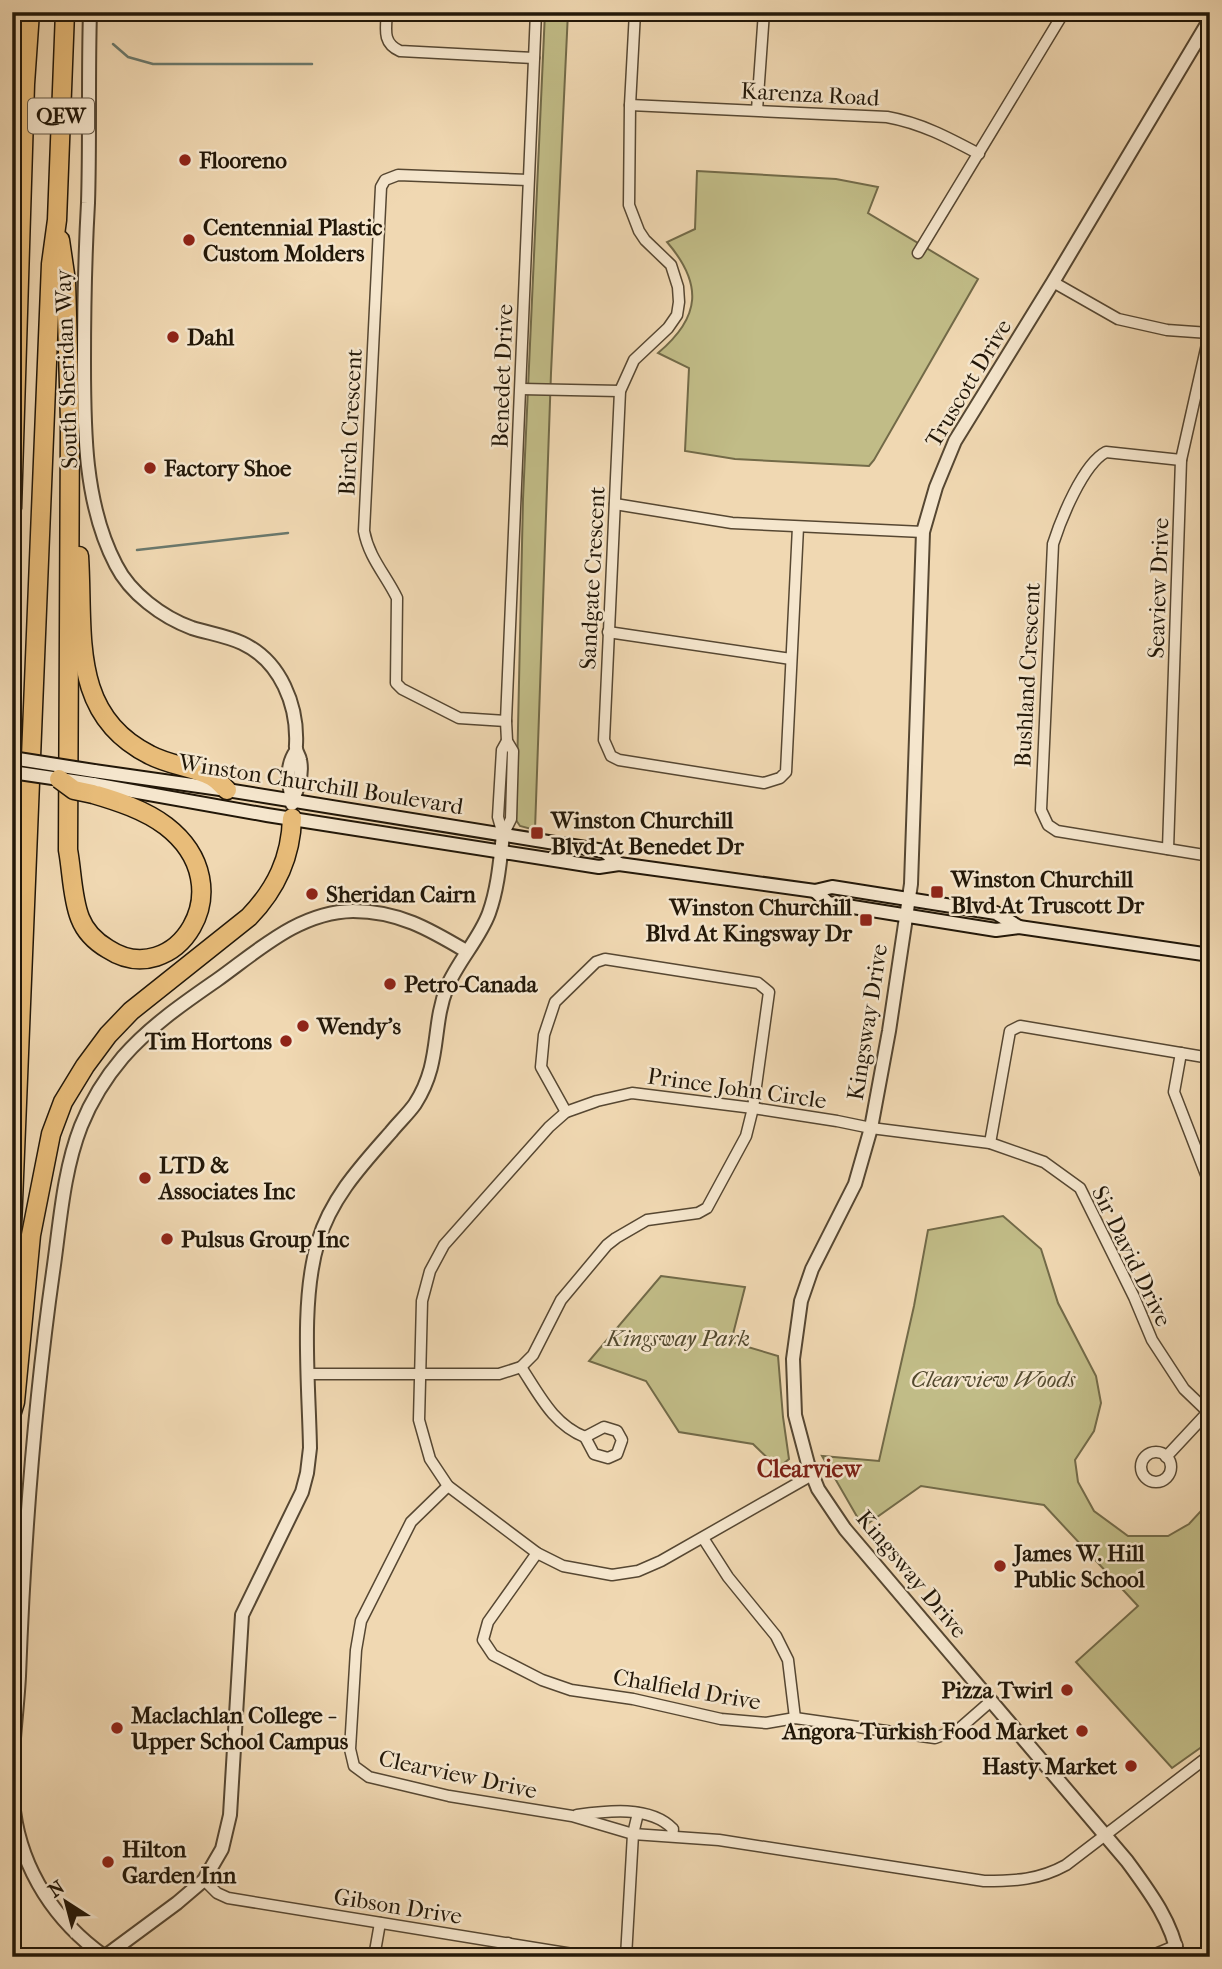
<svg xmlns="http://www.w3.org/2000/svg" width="1222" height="1969" font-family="'IM FELL French Canon',serif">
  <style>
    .green { fill: #c1bc87; stroke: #726a48; stroke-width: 2 }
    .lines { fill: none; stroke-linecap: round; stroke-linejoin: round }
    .stream { stroke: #6a786c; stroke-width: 2.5 }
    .minor-casing { stroke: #564732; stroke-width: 13 }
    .tertiary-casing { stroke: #564732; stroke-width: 16 }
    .secondary-casing { stroke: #221708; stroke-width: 16 }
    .motorway-casing { stroke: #221708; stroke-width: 21 }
    .minor { stroke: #f5e6cd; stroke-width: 10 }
    .tertiary { stroke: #f5e6cd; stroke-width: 12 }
    .secondary { stroke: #f5e6cd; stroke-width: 12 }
    .motorway { stroke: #e8bc79; stroke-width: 18 }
    .secondary-bridge-casing { stroke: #221708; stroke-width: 16; stroke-linecap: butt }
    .motorway-bridge-casing { stroke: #221708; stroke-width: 21; stroke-linecap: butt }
    .secondary-bridge { stroke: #f5e6cd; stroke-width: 12 }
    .motorway-bridge { stroke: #e8bc79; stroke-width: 18 }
    .poi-dot { fill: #8f2418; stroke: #f5e6cd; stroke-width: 2.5 }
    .labels { text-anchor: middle; stroke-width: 5; stroke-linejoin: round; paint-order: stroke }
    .shield { fill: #f5e6cd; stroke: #615543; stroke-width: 2 }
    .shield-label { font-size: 21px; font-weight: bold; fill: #221708 }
    .street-label { font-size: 23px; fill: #221708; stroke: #f5e6cd }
    .poi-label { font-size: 23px; font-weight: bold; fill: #221708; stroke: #f5e6cd; text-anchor: start }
    .park-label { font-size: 23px; font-style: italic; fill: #52492e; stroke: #f5e6cd }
    .neighbourhood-label { font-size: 24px; font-weight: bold; fill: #7a1f14; stroke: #f5e6cd }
  </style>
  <rect width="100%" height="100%" fill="#f0d8b2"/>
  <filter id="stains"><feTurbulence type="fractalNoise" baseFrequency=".00286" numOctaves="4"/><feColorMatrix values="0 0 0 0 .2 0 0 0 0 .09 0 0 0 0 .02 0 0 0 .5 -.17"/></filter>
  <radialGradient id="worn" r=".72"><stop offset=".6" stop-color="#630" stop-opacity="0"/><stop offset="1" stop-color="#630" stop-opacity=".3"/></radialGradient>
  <g class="green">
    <path d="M545,12H568L551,373L535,830L520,826L516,820L523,499Z"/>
    <path d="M697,171L836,179L878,187L868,213L978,279L874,460L869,466L735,459L685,451L689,368L658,353C701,317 703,284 667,242L695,229Z"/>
    <path d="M1003,1216L1041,1249L1058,1303L1096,1376L1101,1403L1094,1431L1075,1460L1078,1482L1094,1511L1128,1536H1168L1189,1524L1201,1511L1210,1497V1741L1172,1768L1076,1662L1138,1606L1044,1505L921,1486L863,1527L822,1456L879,1461L914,1306L928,1230Z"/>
    <path d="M661,1276L745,1287L731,1342L778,1356L783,1417L789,1459L778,1468L753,1444L679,1432L646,1381L589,1361Z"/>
  </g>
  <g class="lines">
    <g class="stream">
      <path d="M113,44L128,57L153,64H312"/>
      <path d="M137,550L288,533"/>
    </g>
    <defs>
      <g id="minor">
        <path d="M387,12C386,29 382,43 400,51L534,58"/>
        <path d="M635,12L630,105L629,205L639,231L645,240L671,265L678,287L679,302L677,315L668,328L634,360L620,391L604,740L611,756L619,760L764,783L780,778L786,772L798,527"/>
        <path d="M630,105L887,117C921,123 949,138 979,154"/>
        <path d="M757,110L764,12"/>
        <path d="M918,253L1064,12"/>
        <path d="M1053,282L1118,319L1167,330L1209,333"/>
        <path d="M521,389L620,391"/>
        <path d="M1181,460L1106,452C1083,464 1061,519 1053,544L1041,810L1048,825L1057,831L1210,856"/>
        <path d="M615,504L732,523L923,532"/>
        <path d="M608,632L791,659"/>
        <path d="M506,721L459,718L402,689L396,683L397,598C386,575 369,558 364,531L381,187L385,180L398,175L528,180"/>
        <path d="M503,835L511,819L513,751L507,741L506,721L536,12"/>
        <path d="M503,835L498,817L502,750L507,741"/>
        <path d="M1168,849L1181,460L1210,331"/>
        <path d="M1181,1053L1174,1092L1210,1185"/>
        <path d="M990,1143L1010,1031L1020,1026L1210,1058"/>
        <path d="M521,1367C540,1396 553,1424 585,1437"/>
        <path d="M308,1374H499L521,1367L533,1355L561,1300L607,1245L616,1238L647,1220L698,1213L707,1208L746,1136L753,1108L769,992L758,983L605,959L596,962L555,1002L544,1035L541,1067L566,1112"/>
        <path d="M604,1427L617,1431L622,1440L617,1454L608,1458L594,1454L585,1437Z"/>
        <circle cx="1156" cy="1467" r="15"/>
        <path d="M1166,1457L1208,1412"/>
        <path d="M812,1475L661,1561L638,1571L612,1575L563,1566L537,1553L448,1486L430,1459L419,1420L422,1301L430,1271L444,1245L549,1127L566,1112L597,1101L632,1093L753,1108L837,1121L871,1128L990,1143L1044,1162L1080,1188L1134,1297L1152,1340L1184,1389L1210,1414"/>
        <path d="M448,1486L411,1522L361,1621L356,1650L350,1749L354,1766L369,1777L449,1796L572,1816L633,1834L719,1840L984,1881C1015,1881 1039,1880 1066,1865L1210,1755"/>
        <path d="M703,1538L728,1577L776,1636L788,1660L795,1718"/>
        <path d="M537,1553L488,1622L483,1640L493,1655L542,1680L571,1690L633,1699L721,1719L766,1723L795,1718L935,1738L959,1729L991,1701"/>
        <path d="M577,1815C606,1811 650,1805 673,1829L672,1836"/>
        <path d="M204,1880L217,1893L228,1898L591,1957"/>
        <path d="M374,1957L380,1923"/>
        <path d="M506,1957L508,1943"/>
        <path d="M626,1957L633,1834L638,1813"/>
        <path d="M1148,1957L1177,1945"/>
      </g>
      <g id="tertiary">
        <path d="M90,12C88,76 90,140 88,203C85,256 84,309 84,362C84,429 84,504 116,565C130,593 162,617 192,628C208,633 227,636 242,643C281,661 298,706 296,745C295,752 299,754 300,760C303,774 298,789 292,801"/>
        <path d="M292,804C290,785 284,768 296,751"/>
        <path d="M104,1956C56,1922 22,1871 14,1811C8,1772 17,1717 19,1676C24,1541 34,1406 53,1272C60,1224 63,1172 81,1126C91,1101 106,1077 123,1057C150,1026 184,1003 217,980C259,950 299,912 353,911C398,911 429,929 466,951"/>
        <path d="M104,1957L177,1903L204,1880L222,1849L230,1815L242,1615L302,1492L307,1473L310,1448C309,1386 300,1301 318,1242C331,1198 361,1166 391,1132C398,1123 408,1114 415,1104C442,1062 431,1028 447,987C458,961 480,938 489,913C498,888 500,861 503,835"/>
        <path d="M1178,1957C1172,1921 1148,1890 1127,1861L845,1529L818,1489L808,1464L795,1415L793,1359L801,1301L812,1269L855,1184L871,1128L889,1031L911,884L923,532L936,487L955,441L1053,282L1210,19"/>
      </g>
      <g id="secondary">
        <path d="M94,771L227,790L604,851L619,864"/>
        <path d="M93,784L267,815L599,867L619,864L815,891L832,887L996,913L1019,927"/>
        <path d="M815,891L828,903L996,930L1019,927L1210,955"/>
      </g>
      <g id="motorway">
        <path d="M60,240L66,281L70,421L68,850C72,871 72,898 80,918C85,931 96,942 108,949C174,992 246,888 166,826C145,810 117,801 93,794"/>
        <path d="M12,508L25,84L30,12"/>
        <path d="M79,556C84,634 69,715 150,755C169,765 192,767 211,776C217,779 222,785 227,790"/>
        <path d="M12,1226L51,264L57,220L65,12"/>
        <path d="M12,1412L15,1402L31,1235L51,1134L63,1102L85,1066L108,1035L131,1011L249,917C276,889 291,858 292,818"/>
      </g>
    </defs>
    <use href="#minor" class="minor-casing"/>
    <use href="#tertiary" class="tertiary-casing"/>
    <use href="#secondary" class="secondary-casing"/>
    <use href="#motorway" class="motorway-casing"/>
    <use href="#minor" class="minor"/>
    <use href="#tertiary" class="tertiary"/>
    <use href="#secondary" class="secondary"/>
    <use href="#motorway" class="motorway"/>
    <defs>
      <g id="secondary-bridge">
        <path d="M12,758L94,771"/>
        <path d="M12,772L93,784"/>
      </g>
      <path id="motorway-bridge" d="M59,779L74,790L93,794"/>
    </defs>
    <use href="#secondary-bridge" class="secondary-bridge-casing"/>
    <use href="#motorway-bridge" class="motorway-bridge-casing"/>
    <use href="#secondary-bridge" class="secondary-bridge"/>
    <use href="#motorway-bridge" class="motorway-bridge"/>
  </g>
  <g class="poi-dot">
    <circle cx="185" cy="160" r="7"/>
    <circle cx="189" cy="240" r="7"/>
    <circle cx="173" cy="337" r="7"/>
    <circle cx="150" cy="468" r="7"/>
    <rect x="530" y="826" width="14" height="14" rx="3.5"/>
    <rect x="930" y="885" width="14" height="14" rx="3.5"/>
    <circle cx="312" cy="894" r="7"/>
    <rect x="859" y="913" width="14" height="14" rx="3.5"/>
    <circle cx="390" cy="984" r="7"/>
    <circle cx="303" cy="1026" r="7"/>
    <circle cx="286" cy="1041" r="7"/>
    <circle cx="145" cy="1178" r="7"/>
    <circle cx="167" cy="1239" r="7"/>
    <circle cx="1000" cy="1566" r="7"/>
    <circle cx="1067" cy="1690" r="7"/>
    <circle cx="117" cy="1728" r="7"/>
    <circle cx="1082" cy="1731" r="7"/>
    <circle cx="1131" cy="1766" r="7"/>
    <circle cx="108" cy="1862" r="7"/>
  </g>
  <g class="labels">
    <rect class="shield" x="28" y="98.5" width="66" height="35" rx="5"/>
    <g class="shield-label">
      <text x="61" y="123">QEW</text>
    </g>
    <g class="street-label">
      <text transform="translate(810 94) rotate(3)" y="8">Karenza Road</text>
      <text transform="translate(66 369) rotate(-92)" y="8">South Sheridan Way</text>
      <text transform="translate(502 376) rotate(-88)" y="8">Benedet Drive</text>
      <text transform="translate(968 383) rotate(-59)" y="8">Truscott Drive</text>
      <text transform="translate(350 422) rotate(-87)" y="8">Birch Crescent</text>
      <text transform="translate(592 578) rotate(-87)" y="8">Sandgate Crescent</text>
      <text transform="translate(1158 588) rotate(-88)" y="8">Seaview Drive</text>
      <text transform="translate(1027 675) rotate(-87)" y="8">Bushland Crescent</text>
      <text transform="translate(321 784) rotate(9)" y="8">Winston Churchill Boulevard</text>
      <text transform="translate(867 1022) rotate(-81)" y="8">Kingsway Drive</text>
      <text transform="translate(737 1088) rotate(8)" y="8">Prince John Circle</text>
      <text transform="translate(1132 1256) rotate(64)" y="8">Sir David Drive</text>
      <text transform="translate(912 1574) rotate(50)" y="8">Kingsway Drive</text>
      <text transform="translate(687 1689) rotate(10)" y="8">Chalfield Drive</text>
      <text transform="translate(458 1774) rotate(12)" y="8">Clearview Drive</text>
      <text transform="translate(398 1906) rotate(9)" y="8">Gibson Drive</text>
    </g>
    <g class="poi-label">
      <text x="199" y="168">Flooreno</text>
      <text x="203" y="235">Centennial Plastic<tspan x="203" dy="26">Custom Molders</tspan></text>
      <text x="187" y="345">Dahl</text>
      <text x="164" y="476">Factory Shoe</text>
      <text x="551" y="828">Winston Churchill<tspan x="551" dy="26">Blvd At Benedet Dr</tspan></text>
      <text x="951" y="887">Winston Churchill<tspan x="951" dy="26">Blvd At Truscott Dr</tspan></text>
      <text x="326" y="902">Sheridan Cairn</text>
      <text x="852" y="915" text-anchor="end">Winston Churchill<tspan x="852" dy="26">Blvd At Kingsway Dr</tspan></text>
      <text x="404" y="992">Petro-Canada</text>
      <text x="317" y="1034">Wendy's</text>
      <text x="272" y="1049" text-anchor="end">Tim Hortons</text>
      <text x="159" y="1173">LTD &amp;<tspan x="159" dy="26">Associates Inc</tspan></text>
      <text x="181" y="1247">Pulsus Group Inc</text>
      <text x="1014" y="1561">James W. Hill<tspan x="1014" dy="26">Public School</tspan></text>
      <text x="1053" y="1698" text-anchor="end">Pizza Twirl</text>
      <text x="131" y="1723">Maclachlan College -<tspan x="131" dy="26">Upper School Campus</tspan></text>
      <text x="1068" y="1739" text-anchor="end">Angora Turkish Food Market</text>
      <text x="1117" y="1774" text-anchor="end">Hasty Market</text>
      <text x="122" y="1857">Hilton<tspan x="122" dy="26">Garden Inn</tspan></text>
    </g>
    <g class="park-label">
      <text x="678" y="1346">Kingsway Park</text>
      <text x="993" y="1387">Clearview Woods</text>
    </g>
    <g class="neighbourhood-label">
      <text x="809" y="1477">Clearview</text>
    </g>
  </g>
  <rect width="1222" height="1969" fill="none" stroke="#f0d8b2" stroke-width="42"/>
  <rect x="14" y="14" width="1194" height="1941" fill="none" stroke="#221708" stroke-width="3.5"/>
  <rect x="21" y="21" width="1180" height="1927" fill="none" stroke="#221708" stroke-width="2"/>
  <g transform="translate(66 1902) rotate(324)" stroke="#f5e6cd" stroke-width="5" paint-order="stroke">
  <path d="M0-5L12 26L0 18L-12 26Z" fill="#221708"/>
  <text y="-10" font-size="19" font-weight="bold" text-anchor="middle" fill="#221708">N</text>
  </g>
  <rect width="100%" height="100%" filter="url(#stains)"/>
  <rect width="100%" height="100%" fill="url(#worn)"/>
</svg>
